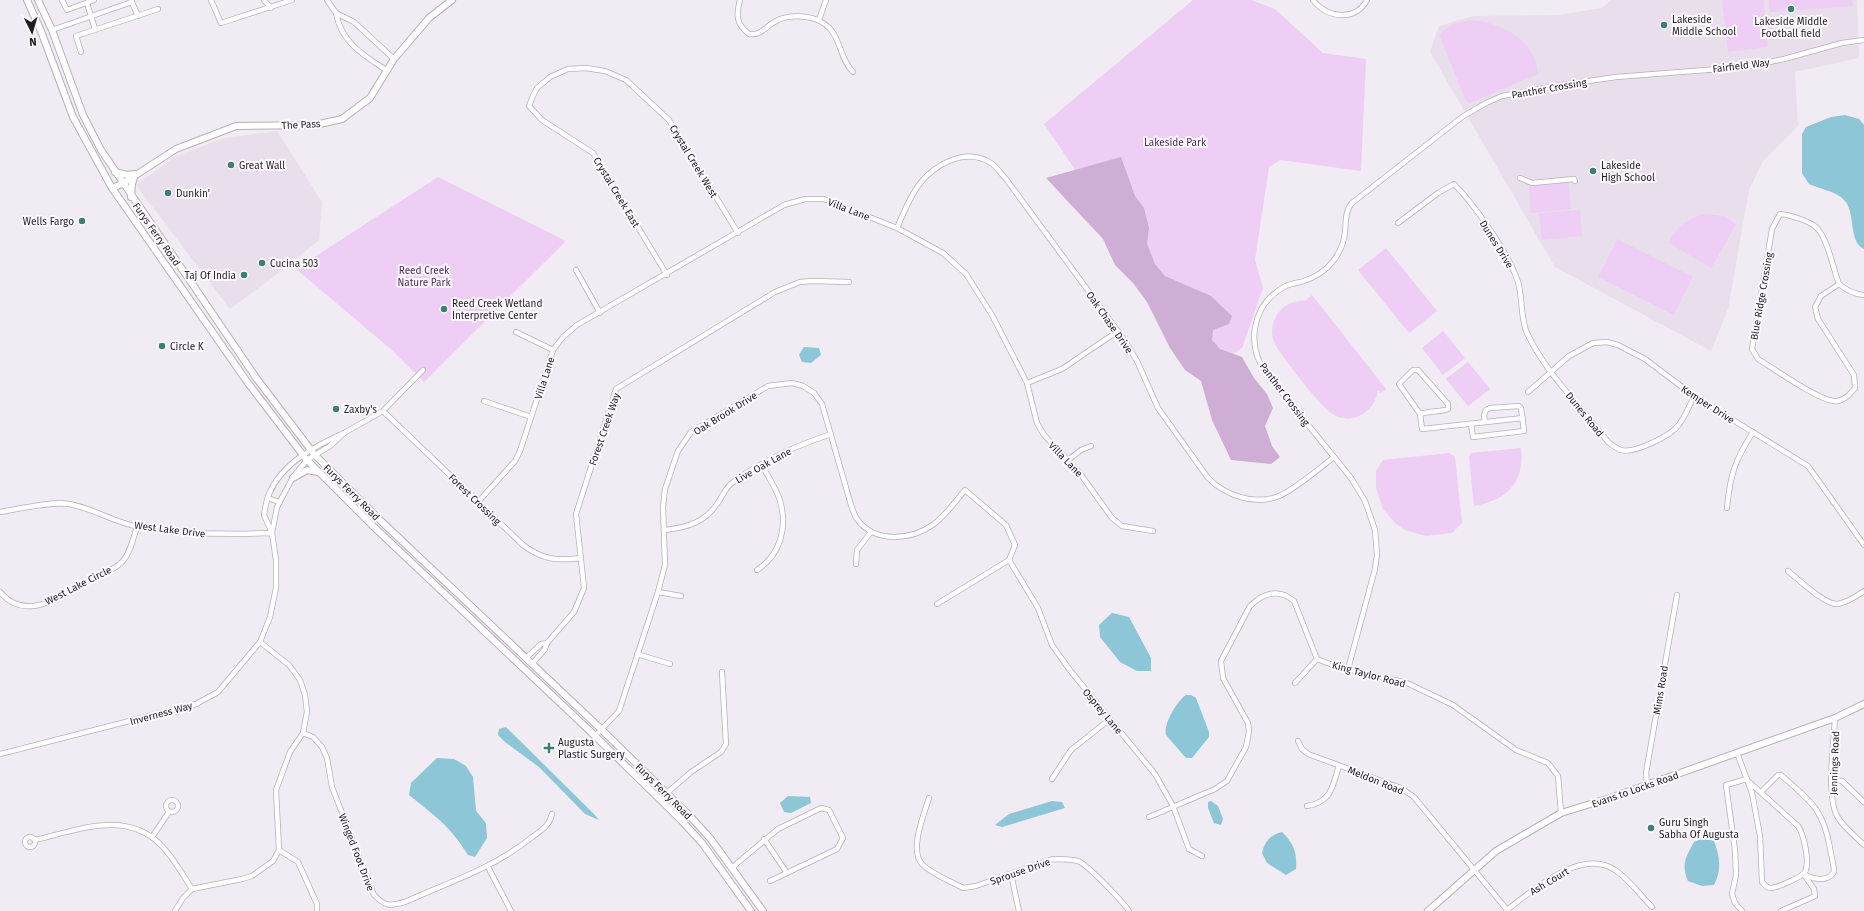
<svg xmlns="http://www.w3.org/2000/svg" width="1864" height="911" font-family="'Fira Sans',sans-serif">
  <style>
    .built { fill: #e9deeb }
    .green { fill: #eecef4 }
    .forest { fill: #ceaed5 }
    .water { fill: #8cc6d7 }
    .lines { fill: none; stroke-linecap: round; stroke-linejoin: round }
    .street-casing { stroke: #b6b1b8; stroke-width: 6 }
    .secondary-casing { stroke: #b6b1b8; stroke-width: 8 }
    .street { stroke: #fff; stroke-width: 4.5 }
    .secondary { stroke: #fff; stroke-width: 6 }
    .poi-dot { fill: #3d8073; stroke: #fef9ff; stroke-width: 1.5 }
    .labels { text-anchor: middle; stroke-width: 4; stroke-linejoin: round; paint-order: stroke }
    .poi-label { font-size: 10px; fill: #1f1d1f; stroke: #fef9ff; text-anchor: start }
    .street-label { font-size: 10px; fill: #1f1d1f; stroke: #fef9ff }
    .park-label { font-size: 10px; fill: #51285a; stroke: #fef9ff }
  </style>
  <rect width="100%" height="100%" fill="#f1ebf3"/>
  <g class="built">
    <path d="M1611,0H1857L1859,58L1795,72L1798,126L1763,161L1749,190L1728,309L1711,351L1555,267L1430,52L1439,26L1473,16L1559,15L1602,8Z"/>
    <path d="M277,131L322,202L319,240L280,272L230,309L136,185L176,156L224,138Z"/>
  </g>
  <g class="green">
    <path d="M1193,0H1251L1275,9L1323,53L1366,59L1361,171L1280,160L1269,167L1255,260L1263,288L1242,348L1210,369L1044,124Z"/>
    <path d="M1722,0H1763L1768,47L1728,52Z"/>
    <path d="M1769,0H1852L1853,6L1770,12Z"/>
    <path d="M1470,20C1501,22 1536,40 1538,74L1470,103L1466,101L1439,34L1453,24Z"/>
    <path d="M438,177L566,241L424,382L393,351L296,269Z"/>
    <path d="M1568,182L1571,209L1531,213L1529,186Z"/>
    <path d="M1580,210L1582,236L1542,240L1539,213Z"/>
    <path d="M1704,214L1724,216L1736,224L1711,268L1669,243C1674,227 1689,219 1704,214Z"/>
    <path d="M1617,239L1693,277L1674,315L1598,277Z"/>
    <path d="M1386,248L1437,311L1409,333L1358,270Z"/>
    <path d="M1312,295L1386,389L1381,393L1378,390C1375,412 1351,427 1331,413C1321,406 1276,351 1273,339C1270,328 1274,316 1282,309C1289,302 1299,300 1308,301L1306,300Z"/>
    <path d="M1443,331L1465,358L1443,375L1422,348Z"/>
    <path d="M1468,362L1490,389L1468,406L1446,379Z"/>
    <path d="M1521,448C1525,482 1507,500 1474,506L1469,457L1471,453Z"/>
    <path d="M1449,453L1455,457L1462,523L1452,533L1426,536L1405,530L1396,524L1383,509L1376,488V471L1383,460Z"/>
  </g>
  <path class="forest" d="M1121,157L1135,196L1144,208L1149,228L1147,244L1155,264L1165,276L1211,296L1232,316L1229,324L1213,330L1212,340L1220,349L1242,357L1254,378L1267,394L1273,408L1265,426L1272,446L1280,457L1271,464L1231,460L1212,420L1201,381L1185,370L1170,348L1147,302L1133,283L1115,265L1103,239L1046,178Z"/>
  <g class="water">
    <path d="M1845,115L1859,119L1864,125V249C1848,241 1856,214 1845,201C1837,191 1819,189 1809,184L1802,173V134L1806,127L1831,117Z"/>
    <path d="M804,347L819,348L821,355L811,363L802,362L799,355Z"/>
    <path d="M1112,613L1129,617L1151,658V671H1137L1120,662L1100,637L1099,625Z"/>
    <path d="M1186,695H1191L1196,698L1209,732V737L1192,758H1186L1166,735C1163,724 1177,701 1186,695Z"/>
    <path d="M506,727L594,814L599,820L585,814L539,767L505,742L498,735L499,729Z"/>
    <path d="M437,758L454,759L466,766L473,777L476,811L486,823L487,838L475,857L468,855C450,826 435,816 409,795L411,783Z"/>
    <path d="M788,796L810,797L811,803L791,813L784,812L780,803Z"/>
    <path d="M1052,801L1062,802L1065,808L1002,827L995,825L1009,814Z"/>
    <path d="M1211,801L1218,806L1223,819L1221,825L1214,823L1208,808V802Z"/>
    <path d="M1282,832C1294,844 1297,852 1296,869L1286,875L1267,863L1262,853C1265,841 1270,835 1282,832Z"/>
    <path d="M1704,838L1714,841C1720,857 1722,870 1714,885L1702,886L1688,881C1681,864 1686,857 1694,842Z"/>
  </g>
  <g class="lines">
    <defs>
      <g id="street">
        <path d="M62,0L67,10L94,0"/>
        <path d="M131,0L138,16"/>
        <path d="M211,0L221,23L292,0"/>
        <path d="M264,0L271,8"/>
        <path d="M327,0L336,13L354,22L394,59"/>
        <path d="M740,0C736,15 736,24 749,34C761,36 766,26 776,21C787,15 804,15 815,19C843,29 836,55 853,72"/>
        <path d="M1313,0C1327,18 1355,22 1367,0"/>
        <path d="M87,3L95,29"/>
        <path d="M336,13C341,42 363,55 386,70"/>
        <path d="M819,20L826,0"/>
        <path d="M52,30L132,2"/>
        <path d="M81,52L76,36L158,9"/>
        <path d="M1520,178L1532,183L1574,179L1575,181"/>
        <path d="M1780,214C1790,215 1810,221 1817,228C1828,240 1833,268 1839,284L1821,296L1815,307L1818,319L1854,375L1855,388C1850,394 1846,399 1838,401C1823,404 1773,368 1758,359L1752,349L1772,229Z"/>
        <path d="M1398,223L1438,193L1454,184C1475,205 1509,254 1518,282C1523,299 1520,317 1527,333C1546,374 1581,406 1608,442C1612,445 1617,449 1621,450C1634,454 1666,437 1675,429C1684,421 1689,406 1694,396"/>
        <path d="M897,228C903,214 909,199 918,186C934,164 966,147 991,163C997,167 1001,174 1006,179L1123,338L1137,361L1158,408L1208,478C1225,495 1254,506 1279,496C1294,490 1320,468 1334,457"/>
        <path d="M576,270L600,313"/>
        <path d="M667,275L593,153L542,120L529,106L533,96L537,88L550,77L568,69L586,68L605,71L626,80L669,120L738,233"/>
        <path d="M1839,284C1847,291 1854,294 1864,295"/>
        <path d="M516,332L553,350"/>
        <path d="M1027,383L1062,369L1118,331"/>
        <path d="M1528,392L1569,356L1582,349L1593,343L1607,342L1618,345L1645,359L1694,396L1808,466L1864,545"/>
        <path d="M484,401L531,417"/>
        <path d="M383,411L523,545C543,560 557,561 581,558"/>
        <path d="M1420,414L1399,384L1413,370H1418L1448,404V409C1441,412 1429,411 1420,414L1422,429L1523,418"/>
        <path d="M1471,424L1473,437L1524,431L1521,408L1519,406L1490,408L1486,410L1484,415L1485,422"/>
        <path d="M344,433L330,446L307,460L293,477L277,507L272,533L264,515C265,509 266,501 269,494C282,463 315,446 344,433Z"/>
        <path d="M344,433L383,411L423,370"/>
        <path d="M1068,460L1081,450L1091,446"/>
        <path d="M268,498L279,502"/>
        <path d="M478,502L515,461L520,451L553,350L563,337L577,325L784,205L805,199H824L897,228L943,253L966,274L992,315L1027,383L1037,423L1044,435L1079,472L1112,518L1122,526L1153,531"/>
        <path d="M1727,508C1730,475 1735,460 1753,432"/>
        <path d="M0,512C18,509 52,501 69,504C93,508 115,523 139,527C183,534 227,535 272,533L276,560V588L270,617L260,642L218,692L196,704L0,754"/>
        <path d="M665,530C689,527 706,522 719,501C723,495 726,487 732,483C760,462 798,445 831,434"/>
        <path d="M1009,560L1038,608L1052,645L1069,669L1155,774L1173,806L1189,849L1202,856"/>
        <path d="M856,564L857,550L871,532"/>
        <path d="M757,570C780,555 788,528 780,501C777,489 768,477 762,465"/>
        <path d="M1788,571C1799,580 1825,605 1838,604C1847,602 1857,596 1864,591"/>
        <path d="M0,592C25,623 62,596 88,581C98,576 112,571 121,563C130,555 133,538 137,527"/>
        <path d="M658,592L681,596"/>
        <path d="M637,654L670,664"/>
        <path d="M526,658L541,644L547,643"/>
        <path d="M532,664L545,649L547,643L574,612L584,588L576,514L616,389L775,292L800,282L813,281L849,282"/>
        <path d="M1348,669L1375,569L1377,555L1375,530L1365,501L1351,478L1267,374C1245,345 1252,305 1284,287C1289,284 1295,283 1301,282C1314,278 1326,271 1334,260C1340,252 1344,242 1345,232C1346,222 1345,211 1352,203L1462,117L1486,103L1502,96L1561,85L1616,77L1745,67L1784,59L1842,43L1864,40"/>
        <path d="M1295,683L1317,659"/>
        <path d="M1835,718C1834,741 1826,795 1837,816C1843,827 1855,836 1864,845"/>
        <path d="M303,733L313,737L322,747L327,758L332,787L374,895C386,907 390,906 405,902C449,882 492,869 531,838C541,830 549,827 552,814"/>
        <path d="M595,736L619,711L658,592L665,565L663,507L665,489L678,451L691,432L768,386L792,383L803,386L814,393L822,404L851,505C853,510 854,515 857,519C875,544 912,540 934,524C946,515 956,501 965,490L1006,525L1015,545L1009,560L937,604"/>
        <path d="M1298,741L1302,749L1308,754L1401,788L1414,797L1508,911"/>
        <path d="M1737,753L1752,793L1760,836L1762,882C1765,885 1767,889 1772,888C1778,887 1802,877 1805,872C1810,862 1804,835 1798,826L1748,781"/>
        <path d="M1052,779L1071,750L1110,719"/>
        <path d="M1831,780L1842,781L1864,802"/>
        <path d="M1647,785L1646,773L1677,595"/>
        <path d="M1761,792L1778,775H1781C1810,801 1823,808 1830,848C1831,856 1834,864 1834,872C1827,883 1813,879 1804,874"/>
        <path d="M667,793L691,772L721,752L726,744L722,672"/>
        <path d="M929,798C924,814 909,850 922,864C930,873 952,882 963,888L976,886L1053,859C1061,859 1070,859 1078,861C1088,865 1122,901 1129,911"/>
        <circle cx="172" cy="806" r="6"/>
        <path d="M1307,806C1332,802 1332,787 1339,766"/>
        <path d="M1149,817L1215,789L1227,781L1246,747L1249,732L1248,723L1223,678L1221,661L1250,606C1263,593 1279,588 1294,601L1317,659L1335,666L1407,683L1453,705L1516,750L1548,763L1558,776L1561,813"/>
        <path d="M152,837L169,812"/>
        <circle cx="30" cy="842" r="5"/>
        <path d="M764,839L787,873"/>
        <path d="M35,840C78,830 127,809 162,846C174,859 183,875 192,889"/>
        <path d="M279,850L298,862L317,904V911"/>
        <path d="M488,867L511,911"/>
        <path d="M733,869L735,865L778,829L821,808L829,810L843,838L837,849L770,881"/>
        <path d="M1011,874L1019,911"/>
        <path d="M1507,910C1533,890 1582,847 1615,870C1629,879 1640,895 1652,907"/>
        <path d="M175,911L183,898L192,889L242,879L252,876L273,861L279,850L276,790L290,752L303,733L307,712L305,695L300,680L289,665L260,642"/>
        <path d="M1742,911L1735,903L1732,894L1736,875L1735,850L1726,785L1747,779"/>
        <path d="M1781,911L1815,896L1814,889L1805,876"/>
      </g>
      <g id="secondary">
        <path d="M27,0L41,31L73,117L112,188L248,383L306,459L374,527L592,733L681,820L702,843L751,911"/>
        <path d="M38,0L52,30L83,115L101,150L257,379L314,454L381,521L602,730L689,815L710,838L763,911"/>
        <path d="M115,172L127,175L135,174L132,184L131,197"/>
        <path d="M112,188L122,184L176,149L236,126L315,125L342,119L370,98L394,59L429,18L452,0"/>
        <path d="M293,478L307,470L318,472"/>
        <path d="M1428,911L1496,851L1561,813L1610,798L1835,718L1864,704"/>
      </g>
    </defs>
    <use href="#street" class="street-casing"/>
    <use href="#secondary" class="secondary-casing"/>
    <use href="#street" class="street"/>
    <use href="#secondary" class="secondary"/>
  </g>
  <g class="poi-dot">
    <circle cx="1791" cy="9" r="4"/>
    <circle cx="1664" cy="25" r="4"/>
    <circle cx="231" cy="165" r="4"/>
    <circle cx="1593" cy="171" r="4"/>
    <circle cx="168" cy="193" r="4"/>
    <circle cx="82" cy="221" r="4"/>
    <circle cx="262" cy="263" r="4"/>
    <circle cx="244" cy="275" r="4"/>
    <circle cx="444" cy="309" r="4"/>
    <circle cx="162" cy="346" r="4"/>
    <circle cx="336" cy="409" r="4"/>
    <path d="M547 742h4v4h4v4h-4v4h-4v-4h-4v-4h4z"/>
    <circle cx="1651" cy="828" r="4"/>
  </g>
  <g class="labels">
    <g class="poi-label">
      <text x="1672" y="23">Lakeside<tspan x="1672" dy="12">Middle School</tspan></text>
      <text x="1791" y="25" text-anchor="middle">Lakeside Middle<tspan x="1791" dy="12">Football field</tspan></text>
      <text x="239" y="169">Great Wall</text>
      <text x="1601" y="169">Lakeside<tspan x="1601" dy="12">High School</tspan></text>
      <text x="176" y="197">Dunkin'</text>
      <text x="74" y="225" text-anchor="end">Wells Fargo</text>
      <text x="270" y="267">Cucina 503</text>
      <text x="236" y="279" text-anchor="end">Taj Of India</text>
      <text x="452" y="307">Reed Creek Wetland<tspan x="452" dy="12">Interpretive Center</tspan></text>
      <text x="170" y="350">Circle K</text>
      <text x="344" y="413">Zaxby's</text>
      <text x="558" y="746">Augusta<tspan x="558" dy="12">Plastic Surgery</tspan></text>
      <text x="1659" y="826">Guru Singh<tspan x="1659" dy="12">Sabha Of Augusta</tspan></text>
    </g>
    <g class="street-label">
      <text transform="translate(1741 65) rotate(-7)" y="4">Fairfield Way</text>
      <text transform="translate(1549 88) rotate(-10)" y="4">Panther Crossing</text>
      <text transform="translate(301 124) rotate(-3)" y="4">The Pass</text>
      <text transform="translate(694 161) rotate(59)" y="4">Crystal Creek West</text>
      <text transform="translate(617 192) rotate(59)" y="4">Crystal Creek East</text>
      <text transform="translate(849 209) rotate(21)" y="4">Villa Lane</text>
      <text transform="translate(157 234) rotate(55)" y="4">Furys Ferry Road</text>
      <text transform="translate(1497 244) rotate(58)" y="4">Dunes Drive</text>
      <text transform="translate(1761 296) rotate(-80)" y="4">Blue Ridge Crossing</text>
      <text transform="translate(1110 322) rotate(55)" y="4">Oak Chase Drive</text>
      <text transform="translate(544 378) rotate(-72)" y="4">Villa Lane</text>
      <text transform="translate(1285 394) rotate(53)" y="4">Panther Crossing</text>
      <text transform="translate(1708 404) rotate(33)" y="4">Kemper Drive</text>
      <text transform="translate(725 413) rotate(-32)" y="4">Oak Brook Drive</text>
      <text transform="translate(1585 414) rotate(51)" y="4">Dunes Road</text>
      <text transform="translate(604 429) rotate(-71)" y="4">Forest Creek Way</text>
      <text transform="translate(1066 459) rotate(46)" y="4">Villa Lane</text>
      <text transform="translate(763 465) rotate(-29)" y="4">Live Oak Lane</text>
      <text transform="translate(352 492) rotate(45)" y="4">Furys Ferry Road</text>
      <text transform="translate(475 499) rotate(44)" y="4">Forest Crossing</text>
      <text transform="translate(170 529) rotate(7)" y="4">West Lake Drive</text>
      <text transform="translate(78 585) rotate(-27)" y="4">West Lake Circle</text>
      <text transform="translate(1369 674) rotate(15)" y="4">King Taylor Road</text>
      <text transform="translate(1660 690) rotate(-81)" y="4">Mims Road</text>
      <text transform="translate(1103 711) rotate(50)" y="4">Osprey Lane</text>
      <text transform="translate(161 713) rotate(-15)" y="4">Inverness Way</text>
      <text transform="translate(1834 763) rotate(-88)" y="4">Jennings Road</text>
      <text transform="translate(1376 780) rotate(22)" y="4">Meldon Road</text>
      <text transform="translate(1635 789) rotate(-19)" y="4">Evans to Locks Road</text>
      <text transform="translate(664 791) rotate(45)" y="4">Furys Ferry Road</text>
      <text transform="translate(357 852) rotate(69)" y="4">Winged Foot Drive</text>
      <text transform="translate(1020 871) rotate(-19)" y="4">Sprouse Drive</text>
      <text transform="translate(1549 881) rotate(-31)" y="4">Ash Court</text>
    </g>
    <g class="park-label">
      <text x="1175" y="146">Lakeside Park</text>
      <text x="424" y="274">Reed Creek<tspan x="424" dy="12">Nature Park</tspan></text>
    </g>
  </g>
  <g transform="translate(32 32) rotate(175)" stroke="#fef9ff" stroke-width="3" paint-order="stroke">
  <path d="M0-3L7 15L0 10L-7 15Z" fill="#1f1d1f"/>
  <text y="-6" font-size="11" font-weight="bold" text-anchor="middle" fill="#1f1d1f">N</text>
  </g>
</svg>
